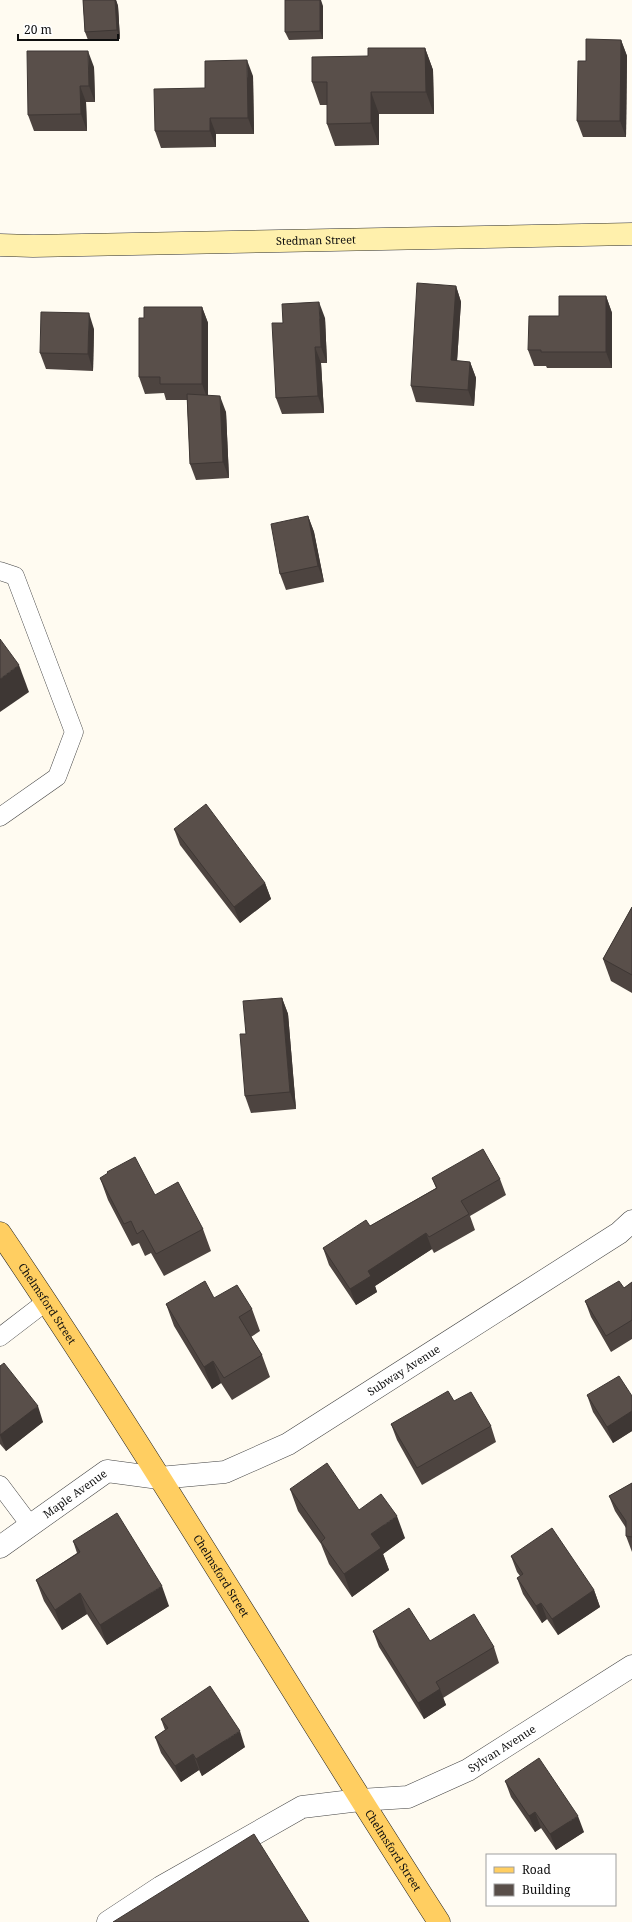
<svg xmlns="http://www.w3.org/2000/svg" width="632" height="1922" font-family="'Noto Serif',serif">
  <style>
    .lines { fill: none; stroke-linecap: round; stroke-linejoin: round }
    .service-casing { stroke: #424242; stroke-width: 19 }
    .minor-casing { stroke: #424242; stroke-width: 23 }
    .secondary-casing { stroke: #313131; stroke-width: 23 }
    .primary-casing { stroke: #202020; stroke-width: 23 }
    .service { stroke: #fff; stroke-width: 18 }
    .minor { stroke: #fff; stroke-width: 22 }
    .secondary { stroke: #fff0ac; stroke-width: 22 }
    .primary { stroke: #ffce61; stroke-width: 22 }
    .wall { fill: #4d4440 }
    .shaded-wall { fill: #3e3734 }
    .building { fill: #594f4a; stroke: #3e3734 }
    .labels { text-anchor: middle; stroke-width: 4; stroke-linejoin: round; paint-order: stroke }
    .street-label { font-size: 11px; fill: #0f0f0f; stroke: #fff }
  </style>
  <rect width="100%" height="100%" fill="#fffbf1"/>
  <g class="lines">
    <defs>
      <g id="service">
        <path d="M0,571L15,576L74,732L57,777L0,817"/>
        <path d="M0,1337L47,1301"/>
        <path d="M0,1485L30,1525"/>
      </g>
      <g id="minor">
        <path id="s1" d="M0,1547L107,1471L159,1478L225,1472L288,1444L619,1233L632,1221"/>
        <path id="s2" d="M108,1922L161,1887L302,1807L360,1800L408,1797L468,1770L632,1666"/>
      </g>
      <g id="secondary">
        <path id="s3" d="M0,245L33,246L632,234"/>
      </g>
      <g id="primary">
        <path id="s4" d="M0,1233C153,1458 291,1693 439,1922"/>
      </g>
    </defs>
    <use href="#service" class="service-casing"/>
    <use href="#minor" class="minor-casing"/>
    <use href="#secondary" class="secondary-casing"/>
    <use href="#primary" class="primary-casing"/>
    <use href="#service" class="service"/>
    <use href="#minor" class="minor"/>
    <use href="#secondary" class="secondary"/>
    <use href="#primary" class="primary"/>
  </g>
  <g class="wall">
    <path d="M83,0H116L118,6L120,39L88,40L85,32Z"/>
    <path d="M323,6V39L289,40L285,32Z"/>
    <path d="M621,40L627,56L626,137H583L577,121L586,61Z"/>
    <path d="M425,48L433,70L434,114H379V145L335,146L327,124V105H320L312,82L368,56Z"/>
    <path d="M94,67L95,102H86L87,131H34L28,115Z"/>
    <path d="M253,76L254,134H216V147L161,148L155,131L205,88Z"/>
    <path d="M456,286L461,302L457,361L470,362L476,378L474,406L416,402L411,386Z"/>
    <path d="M606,296L612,313V368H547L546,366H534L528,350L559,316Z"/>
    <path d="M202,307L208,323V395L226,412L229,478L196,480L190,464L187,400H166L164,393L145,394L139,377L144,318Z"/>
    <path d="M325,318L327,363H321L324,413L282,414L276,398L283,323Z"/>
    <path d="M94,329L93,371L46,369L40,353Z"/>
    <path d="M308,516L314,532L324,582L286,590L280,574Z"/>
    <path d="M174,829L265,883L271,899L240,923L180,845Z"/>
    <path d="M632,907V993L611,981L603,959Z"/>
    <path d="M282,998L288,1014L296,1109L251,1113L245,1096L246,1034Z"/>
    <path d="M100,1178L203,1229L211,1251L164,1276L151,1253L145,1256L139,1243L132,1246L108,1200Z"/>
    <path d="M432,1178L500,1179L506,1195L470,1216L475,1230L434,1253L432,1249L375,1286L377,1292L356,1305L329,1265L323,1248L370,1226L436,1188Z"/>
    <path d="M632,1282V1339L611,1352L591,1317L585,1301L624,1288Z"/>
    <path d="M214,1298L252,1309L260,1331L251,1337L262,1355L270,1377L232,1400L221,1383L212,1389L174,1326L166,1304Z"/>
    <path d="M0,1366L43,1422L6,1451L0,1444Z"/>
    <path d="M587,1395L632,1396V1431L613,1443L593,1412Z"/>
    <path d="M454,1401L491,1426L496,1442L422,1485L397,1440L391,1424Z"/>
    <path d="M632,1483V1552L626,1536V1528L615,1511L609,1496Z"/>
    <path d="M290,1489L359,1510L405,1538L383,1554L389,1570L352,1597L329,1564L321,1544L298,1511Z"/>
    <path d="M73,1541L169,1606L107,1645L87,1614L62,1630L44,1601L36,1580L77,1553Z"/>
    <path d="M511,1556L594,1590L600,1607L558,1635L547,1619L542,1623L523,1594L517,1578L520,1576L517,1572Z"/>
    <path d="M373,1631L430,1641L494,1647L499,1663L443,1698L446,1705L424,1719L379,1647Z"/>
    <path d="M161,1719L245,1747L202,1776L199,1770L181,1782L161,1753L155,1737L165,1730Z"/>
    <path d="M505,1781L584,1832L556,1850L541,1828L535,1832L511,1797Z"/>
  </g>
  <g class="shaded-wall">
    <path d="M115,0H116L118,6L120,39L117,30Z"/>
    <path d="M320,0H321L323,6V39L320,31Z"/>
    <path d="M621,40L627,56L626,137L620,121Z"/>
    <path d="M425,48L433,70L434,114L426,92Z"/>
    <path d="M88,51L94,67L95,102L89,86Z"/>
    <path d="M247,60L253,76L254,134L248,118Z"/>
    <path d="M80,86L86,102L87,131L81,114Z"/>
    <path d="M371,92L379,114V145L371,123Z"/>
    <path d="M210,118L216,134V147L210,131Z"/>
    <path d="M456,286L461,302L456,376L451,360Z"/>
    <path d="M606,296L612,313V368L606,352Z"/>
    <path d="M319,302L325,318L327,363L321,347Z"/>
    <path d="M202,307L208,323V400L202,384Z"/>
    <path d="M89,313L94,329L93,371L88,354Z"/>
    <path d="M315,347L321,363L324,413L318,396Z"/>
    <path d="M470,362L476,378L474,406L468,390Z"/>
    <path d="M220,396L226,412L229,478L223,462Z"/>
    <path d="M308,516L314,532L324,582L318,566Z"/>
    <path d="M19,665L29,692L0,712V679Z"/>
    <path d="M265,883L271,899L240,923L234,907Z"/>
    <path d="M282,998L288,1014L296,1109L290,1092Z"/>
    <path d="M426,1233L432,1249L375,1286L377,1292L356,1305L350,1289L368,1271Z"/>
    <path d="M213,1361L221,1383L212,1389L204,1367Z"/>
    <path d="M38,1406L43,1422L6,1451L0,1435Z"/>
    <path d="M632,1411V1431L613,1443L607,1427Z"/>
    <path d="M397,1516L405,1538L383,1554L389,1570L352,1597L344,1574L371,1534Z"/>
    <path d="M162,1586L169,1606L107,1645L100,1625Z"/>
    <path d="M594,1590L600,1607L558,1635L552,1619Z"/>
    <path d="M80,1593L87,1614L62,1630L55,1610Z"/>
    <path d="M541,1603L547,1619L542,1623L536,1606Z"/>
    <path d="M440,1689L446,1705L424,1719L418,1703Z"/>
    <path d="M240,1731L245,1747L202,1776L196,1759Z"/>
    <path d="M193,1754L199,1770L181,1782L175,1766Z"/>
    <path d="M535,1812L541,1828L535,1832L529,1816Z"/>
    <path d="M578,1816L584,1832L556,1850L550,1834Z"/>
  </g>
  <g class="building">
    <path d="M83,0H115L117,30L85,32Z"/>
    <path d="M285,0H320V31L285,32Z"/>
    <path d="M586,39L621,40L620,121H577L578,61H586Z"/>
    <path d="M368,48H425L426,92H371V123L327,124V82H312V57L368,56Z"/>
    <path d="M27,51H88L89,86H80L81,114L28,115Z"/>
    <path d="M247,60L248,118H210V131H155L154,89L205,88V61Z"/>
    <path d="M417,283L456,286L451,360L470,362L468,390L411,386Z"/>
    <path d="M559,296H606V352H541V350H528L529,316H559Z"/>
    <path d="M319,302L321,347H315L318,396L276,398L272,323H283L282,304Z"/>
    <path d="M144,307H202V384H160V377H139V318H144Z"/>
    <path d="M41,312L89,313L88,354L40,353Z"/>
    <path d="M187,394L220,396L223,462L190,464Z"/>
    <path d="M308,516L318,566L280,574L271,524Z"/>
    <path d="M0,639L19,665L0,679Z"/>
    <path d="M206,804L265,883L234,907L174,829Z"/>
    <path d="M632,907V975L603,959Z"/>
    <path d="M282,998L290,1092L245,1096L240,1034H246L243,1001Z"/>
    <path d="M483,1149L500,1179L461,1201L469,1214L429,1237L426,1233L368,1271L371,1276L350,1289L323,1248L366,1220L370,1226L437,1188L432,1178Z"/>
    <path d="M135,1157L155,1195L178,1182L203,1229L156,1254L143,1230L137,1234L131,1221L124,1224L100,1178L108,1173L107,1172Z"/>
    <path d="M205,1281L214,1298L237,1285L252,1309L239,1317L262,1355L224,1378L213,1361L204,1367L166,1304Z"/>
    <path d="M619,1281L624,1288L632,1282V1320L606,1336L585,1301Z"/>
    <path d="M4,1363L38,1406L0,1435V1366Z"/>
    <path d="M619,1376L632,1396V1411L607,1427L587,1395Z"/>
    <path d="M448,1391L454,1401L471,1392L491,1426L417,1468L391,1424Z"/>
    <path d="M327,1463L359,1510L381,1494L397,1516L371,1534L381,1548L344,1574L321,1542L325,1538L290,1489Z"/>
    <path d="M632,1483V1537L626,1536V1521L609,1496Z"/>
    <path d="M117,1513L162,1586L100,1625L80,1593L55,1610L36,1580L80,1552L73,1541Z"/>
    <path d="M552,1528L594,1590L552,1619L541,1603L536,1606L517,1578L523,1574L511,1556Z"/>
    <path d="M409,1608L430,1641L474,1614L494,1647L436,1682L440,1689L418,1703L373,1631Z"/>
    <path d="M210,1686L240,1731L196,1759L193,1754L175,1766L155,1737L168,1728L161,1719Z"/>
    <path d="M539,1758L578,1816L550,1834L535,1812L529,1816L505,1781Z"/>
    <path d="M254,1834L309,1922H113Z"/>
  </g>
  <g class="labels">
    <g class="street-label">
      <text dy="4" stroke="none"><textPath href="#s3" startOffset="316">Stedman Street</textPath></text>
      <text dy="4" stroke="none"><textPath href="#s4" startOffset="85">Chelmsford Street</textPath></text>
      <text dy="4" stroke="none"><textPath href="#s1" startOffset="456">Subway Avenue</textPath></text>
      <text dy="4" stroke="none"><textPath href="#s1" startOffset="92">Maple Avenue</textPath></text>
      <text dy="4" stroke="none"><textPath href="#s4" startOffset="408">Chelmsford Street</textPath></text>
      <text dy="4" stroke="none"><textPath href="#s2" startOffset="438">Sylvan Avenue</textPath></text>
      <text dy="4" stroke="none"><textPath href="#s4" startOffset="732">Chelmsford Street</textPath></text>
    </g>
  </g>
  <rect x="486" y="1854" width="130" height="52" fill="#ffffff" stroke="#9f9f9f"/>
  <rect x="494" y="1867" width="20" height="6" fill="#ffce61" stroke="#9f9f9f"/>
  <text x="522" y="1874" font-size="12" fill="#0f0f0f">Road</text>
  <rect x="494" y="1884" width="20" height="12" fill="#594f4a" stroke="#9f9f9f"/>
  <text x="522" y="1894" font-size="12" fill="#0f0f0f">Building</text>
  <path d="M18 34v6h100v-6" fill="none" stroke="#0f0f0f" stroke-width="2"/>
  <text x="24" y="34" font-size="12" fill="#0f0f0f" stroke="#ffffff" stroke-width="3" paint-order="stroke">20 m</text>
</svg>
